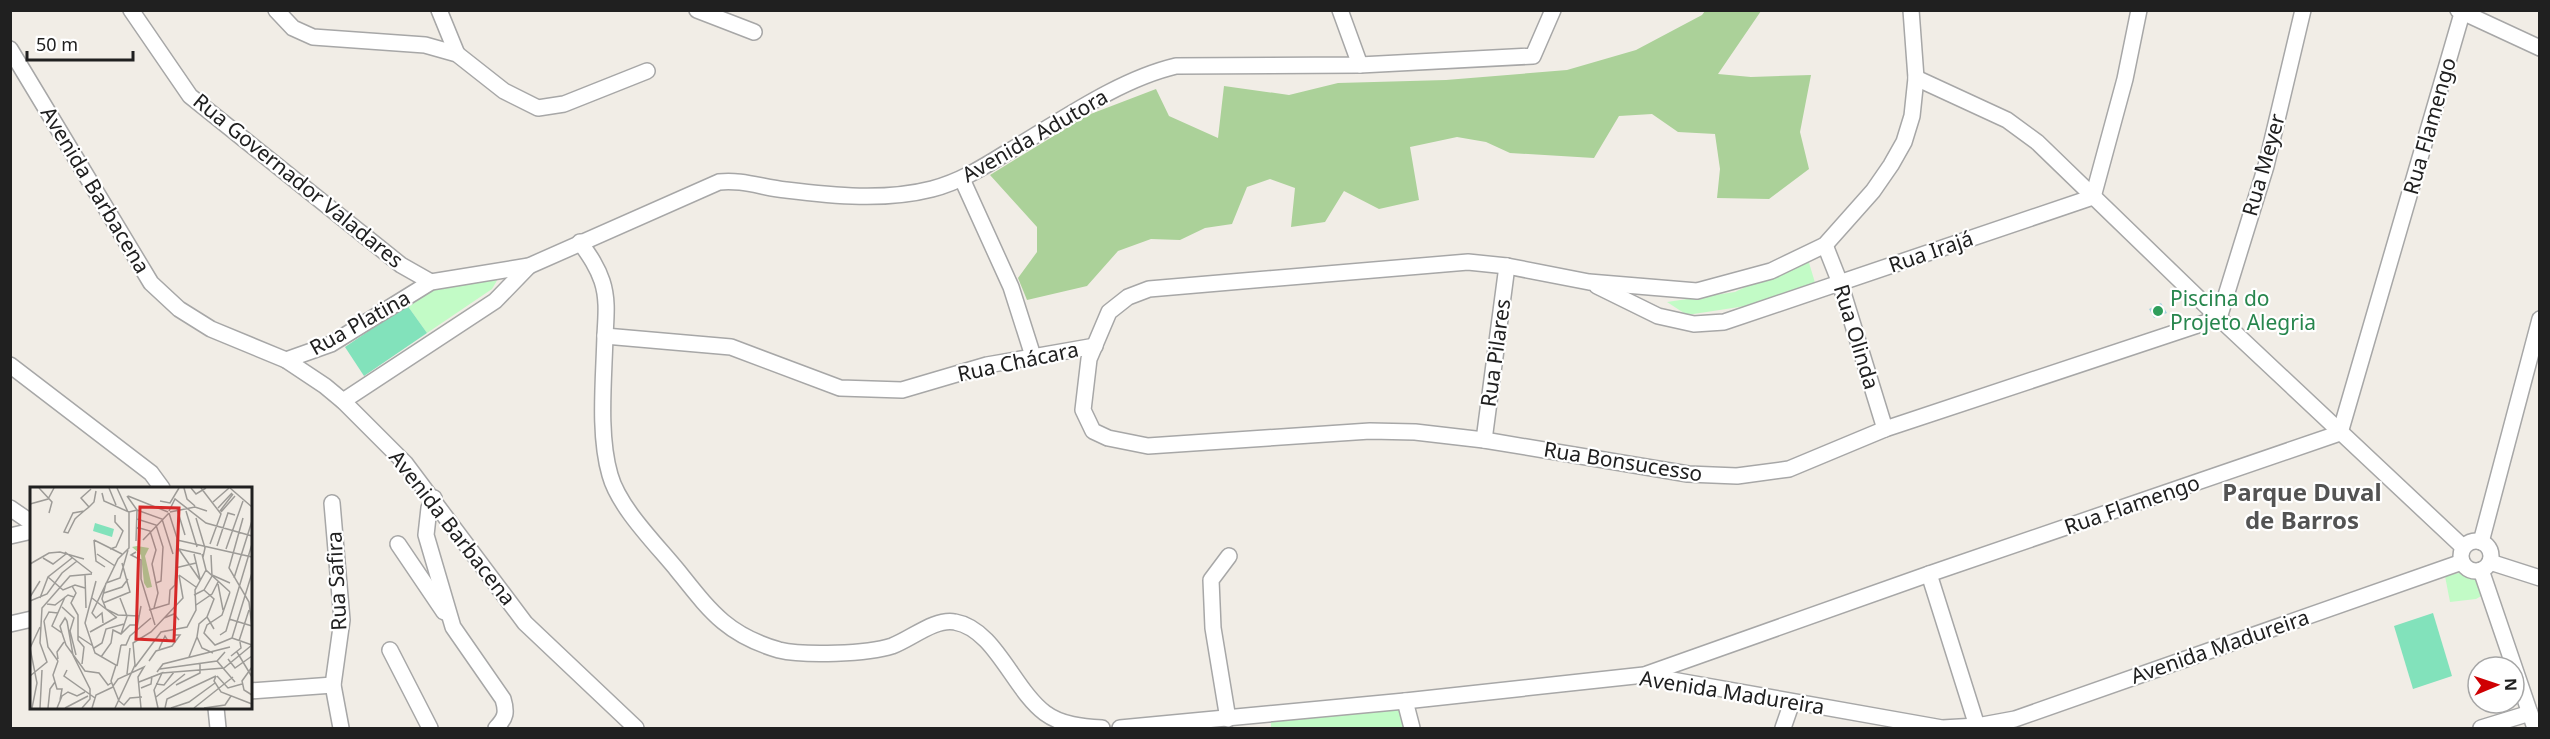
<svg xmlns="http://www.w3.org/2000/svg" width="2550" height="739" font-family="'Noto Sans',sans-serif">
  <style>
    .forest { fill: #abd199 }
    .park { fill: #c2fbc6 }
    .pitch { fill: #82e2bb }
    .water { fill: #a5d3df }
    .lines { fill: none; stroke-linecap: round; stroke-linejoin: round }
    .minor-casing { stroke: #a7a7a7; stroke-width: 18 }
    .minor { stroke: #fff; stroke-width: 15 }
    .leisure-dot { fill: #2e9e5b; stroke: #fff; stroke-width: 2 }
    .labels { text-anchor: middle; stroke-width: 4.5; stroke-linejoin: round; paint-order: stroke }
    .street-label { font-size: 21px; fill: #202020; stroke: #fff }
    .leisure-label { font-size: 21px; fill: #27864d; stroke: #fff; text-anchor: start }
    .quarter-label { font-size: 24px; font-weight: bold; fill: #535353; stroke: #fff }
    .inset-road { fill: none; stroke: #9d9b97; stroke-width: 1.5 }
    .view { fill: #d62828; fill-opacity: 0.15; stroke: #d62828; stroke-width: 3 }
    .inset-edge { fill: none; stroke: #202020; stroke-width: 3 }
  </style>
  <rect width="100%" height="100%" fill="#f1ede6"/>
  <path class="forest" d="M1705,11H1761L1718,74L1751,77L1811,75L1800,132L1809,169L1769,199L1717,198L1720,169L1715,134L1678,132L1652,114L1619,116L1594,158L1510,153L1486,142L1457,137L1410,147L1419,200L1379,209L1344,191L1325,222L1291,227L1295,188L1270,179L1247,187L1232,224L1205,228L1180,240L1151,239L1118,251L1087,286L1027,300L1018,278L1037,252V227L990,175L1088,115L1156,89L1169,116L1218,138L1224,86L1289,95L1338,83L1446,80L1567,70L1636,50L1702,15Z"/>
  <g class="park">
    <path d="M1807,256L1816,286L1765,303L1687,315L1667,302L1735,292Z"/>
    <path d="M499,277L492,289L427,333L407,305L431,287Z"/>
    <path d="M2464,572L2480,580L2483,595L2476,599L2450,602L2445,576Z"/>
    <path d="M1405,705L1410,728H1271V718Z"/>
  </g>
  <g class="pitch">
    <path d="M407,305L427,333L364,376L345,347Z"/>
    <path d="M2433,613L2452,676L2413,689L2394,626Z"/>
  </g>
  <path class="water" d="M2161,303L2167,313L2154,318L2149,309Z"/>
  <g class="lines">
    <defs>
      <g id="minor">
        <path d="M131,10L190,96L401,265L431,282"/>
        <path d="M276,10L293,28L313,37L425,45L457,54L504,91L538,108L564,104L647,71"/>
        <path d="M439,10L457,54"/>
        <path d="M697,10L754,32"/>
        <path d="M1340,10L1360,65"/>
        <path d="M1911,10L1916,78L1912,116L1904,142L1891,165L1873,191L1825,245L1771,271L1697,291L1589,282L1507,266L1468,262L1149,289L1128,297L1109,312L1089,359L1083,410L1093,431L1108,438L1148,446L1370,431L1415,432L1484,440L1688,474L1737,476L1789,469L1885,429L2219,318L2266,166L2303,10"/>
        <path d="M2458,10L2540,48"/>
        <path d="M10,49L151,283L179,309L211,329L286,360L325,386L343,401L405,463L525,623L636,728"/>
        <path d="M1916,78L2007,120L2037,142L2219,318L2463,547"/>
        <path d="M962,179L1011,287L1033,356"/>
        <path d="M580,242C589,255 597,266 602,281C608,299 606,317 605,335C604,379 598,434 610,475C619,508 657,545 678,571C710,611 727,635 779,650C804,656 868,654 892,646C911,639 935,618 955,622C995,629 1013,689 1045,713C1061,725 1083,727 1102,728"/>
        <path d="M1825,245L1840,283L1885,429"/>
        <path d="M1597,286L1658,316L1694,324L1724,322L2093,197L2125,79L2139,10"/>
        <path d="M605,336L731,347L840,388L902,390L987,365L1095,346"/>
        <path d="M286,360L331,344L431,282L529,266L719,182C741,179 764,188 786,190C834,196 885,201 932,189C959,182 982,168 1006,153C1058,123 1117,80 1176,66L1360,65L1533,56L1553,10"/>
        <path d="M10,365L151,473L162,488"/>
        <path d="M343,401L495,301L529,266"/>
        <path d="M1484,440L1507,266"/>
        <path d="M434,498L429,508L426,535L453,627L503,699C507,712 506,718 496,728"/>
        <path d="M332,503L342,620L333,685L341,728"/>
        <path d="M10,508L32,523"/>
        <path d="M10,536L32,531"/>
        <circle cx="2476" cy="556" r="15"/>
        <path d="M2481,542L2540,319"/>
        <path d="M398,544L444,612"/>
        <path d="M2490,562L2540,578"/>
        <path d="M2481,570L2535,728"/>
        <path d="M1929,574L1977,726"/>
        <path d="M10,624L32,619"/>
        <path d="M390,650L430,728"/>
        <path d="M1647,674L1929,574L2340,433L2463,10"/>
        <path d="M250,691L333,685"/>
        <path d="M1405,701L1412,728"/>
        <path d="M216,708L218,728"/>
        <path d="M1228,719L1213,628L1211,580L1229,556"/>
        <path d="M1120,728L1405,701L1644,675L1942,728L1977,726L2015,719L2462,562"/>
        <path d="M1783,728L1792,702"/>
        <path d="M2481,728L2530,713"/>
      </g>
    </defs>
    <use href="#minor" class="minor-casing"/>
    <use href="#minor" class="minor"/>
  </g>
  <circle class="leisure-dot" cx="2158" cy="311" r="6"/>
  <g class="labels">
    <g class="street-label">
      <text transform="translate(2430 126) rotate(-74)" y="7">Rua Flamengo</text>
      <text transform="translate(1035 136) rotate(-30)" y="7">Avenida Adutora</text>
      <text transform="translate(2264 165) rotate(-74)" y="7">Rua Meyer</text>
      <text transform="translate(298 181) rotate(39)" y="7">Rua Governador Valadares</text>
      <text transform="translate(95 190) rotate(59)" y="7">Avenida Barbacena</text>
      <text transform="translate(1931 252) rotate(-19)" y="7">Rua Irajá</text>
      <text transform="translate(360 323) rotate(-29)" y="7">Rua Platina</text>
      <text transform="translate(1856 337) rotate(73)" y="7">Rua Olinda</text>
      <text transform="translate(1496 353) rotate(-82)" y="7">Rua Pilares</text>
      <text transform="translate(1018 362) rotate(-12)" y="7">Rua Chácara</text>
      <text transform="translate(1623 462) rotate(9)" y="7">Rua Bonsucesso</text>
      <text transform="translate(2132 505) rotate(-19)" y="7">Rua Flamengo</text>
      <text transform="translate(452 528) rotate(52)" y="7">Avenida Barbacena</text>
      <text transform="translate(337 581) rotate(-93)" y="7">Rua Safira</text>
      <text transform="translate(2220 647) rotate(-19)" y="7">Avenida Madureira</text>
      <text transform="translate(1732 693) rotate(9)" y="7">Avenida Madureira</text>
    </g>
    <g class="leisure-label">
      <text x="2170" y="306">Piscina do<tspan x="2170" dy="24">Projeto Alegria</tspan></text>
    </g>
    <g class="quarter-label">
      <text x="2302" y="501">Parque Duval<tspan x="2302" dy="28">de Barros</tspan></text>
    </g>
  </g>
  <g transform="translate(30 487)">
    <rect width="222" height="222" fill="#f1ede6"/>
    <path d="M107,59L119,61L115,69L122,100L117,101L114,96L111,68L102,60Z" fill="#abd199"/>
    <path d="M65,36L84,42L82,50L63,44Z" fill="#82e2bb"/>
    <path class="inset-road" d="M9,1L22,15L19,26M79,1L86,18M87,1L98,25M154,1L157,12L165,19M161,1L166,7L176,1M171,1L191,27L180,57M200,1L222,20M72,6L74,14L99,25M97,9L107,23L106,54M98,9L138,25M130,14L140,16L149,1M183,15L199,1M0,17L18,12L24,1M59,20L51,11L61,2M188,21L202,6M147,22L155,48M54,24L43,26L34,45L38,46L45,32L47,30L54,24L59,20L64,15L66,4M139,24L145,12L176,36L222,49M156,24L167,60M190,24L203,7M99,25L107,23L132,32L143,67M140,25L165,20L177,24M191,25L205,9M166,31L175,61L173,70M213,31L199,81L219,115L222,141M107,32L126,38L133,60L131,94L126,96M106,40L120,44L126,63L122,77L128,106L124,121M64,53L92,67M64,53L66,74L75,80M113,53L139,26M147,53L222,70M187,59L198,26L205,28M148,61L170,93M80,62L86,60L93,44L85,35V28M149,62L171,67M196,62L213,14M35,65L62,86M106,65L101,68L111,73V92L125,138M67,67L85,79M164,67L170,92M172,67L176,83L200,105M13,71L23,77L36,67M0,77L19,66L30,65L54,72M145,81L166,76M55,88L56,121M149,88L166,100M182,88L200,96M18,90L33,103L45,98L55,101M204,91L222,34M66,94L55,136L65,166L86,178L81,194L89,214M76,96L72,112L76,122L88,128L109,129M76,96L90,91L98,63M188,97L193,123M42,99L46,106L41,116L48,128V153L54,160L52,177M174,103L184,112L177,130L184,142M200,105L192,128L177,138L174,146L185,158L202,151M74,106L92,100L98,92M164,108L174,103L182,89L181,68M0,110L10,94M35,110L22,139L32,146L36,158L55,184L69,186L78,198L81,196M10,111L18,90L42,71M62,111L86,130M90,111L97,129M0,114L17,107L32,86L47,74M73,116L100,105L92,76M17,117L25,118L38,108L44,110M166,118L182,107L188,95M32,120L44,131L40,144L46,168M119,123L139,117L140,103L145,98L147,51L139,26M177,130L169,137L167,150L172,161L183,166M134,131L144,127L149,133M199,132L222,139M14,134L18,160L28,174M14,134L19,125L28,126M37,134L43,168L60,202V212L52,221M73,136L72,126L66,131L62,126L88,72L99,61V25M60,145L87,130M32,146L30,139L35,131L37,134M106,146L111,119M91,147L97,129M190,148L196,144L222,57M48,149L63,159M202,151L222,86M202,151L222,158M209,154L219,123M91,158H96L100,149L121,131M64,161L72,156L76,142L94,137M129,162L135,149L138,154M207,165L222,190M201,169L211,161L210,155M71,170L81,156L83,143L91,147L100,138H107M159,170L167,150M28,172L27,165L34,155M198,172L205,181L222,169M28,174L23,188L27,202H32L30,213M119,174L126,164L142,159L150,148H144V142M187,174L205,195M87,179L91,158M105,180L131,145L157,140L166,123L165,103L176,83M222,180L212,194L214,203L222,208M130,182L187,174L195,165M37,183L34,189L65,211M127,185L133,177L200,160M132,186L194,181L222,158M97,187L100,161M0,189L17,175L10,156L12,121L40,89L62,87M186,189L184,194L191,205L222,217M187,189L198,201L212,197M109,195L132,186L124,203L128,221M126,197L134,198L144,185M146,198L170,186V177M83,199L88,192L114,180L108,190L111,221M111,201L121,197L122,189M126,210L155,187M89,214L94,218L100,211L112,210M2,221L7,196L0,161L10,140M10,221L12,183M18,221L20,202L25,195M27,221L32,209L38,205L47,209L55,205M35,221L58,209M62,221L66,208L83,200M85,221L105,178L103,156L121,145L153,111L149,88M135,221L137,212L186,189M141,221L159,215L185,196M164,221L203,190M174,221L195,218L201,209"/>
    <path class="view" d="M110,20L149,21L144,154L106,152Z"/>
    <rect width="222" height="222" class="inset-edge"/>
  </g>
  <rect width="2550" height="739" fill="none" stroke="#202020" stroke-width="24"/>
  <g transform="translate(2496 685) rotate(88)"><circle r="28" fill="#ffffff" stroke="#a6a6a6" stroke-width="1.5"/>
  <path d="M0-4.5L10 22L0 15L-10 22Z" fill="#cf0003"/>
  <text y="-9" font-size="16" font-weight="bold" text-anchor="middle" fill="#202020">N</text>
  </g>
  <path d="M27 51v9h106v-9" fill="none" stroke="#202020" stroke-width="3"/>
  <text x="36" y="51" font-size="18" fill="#202020" stroke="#ffffff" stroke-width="4.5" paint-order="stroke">50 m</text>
</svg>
